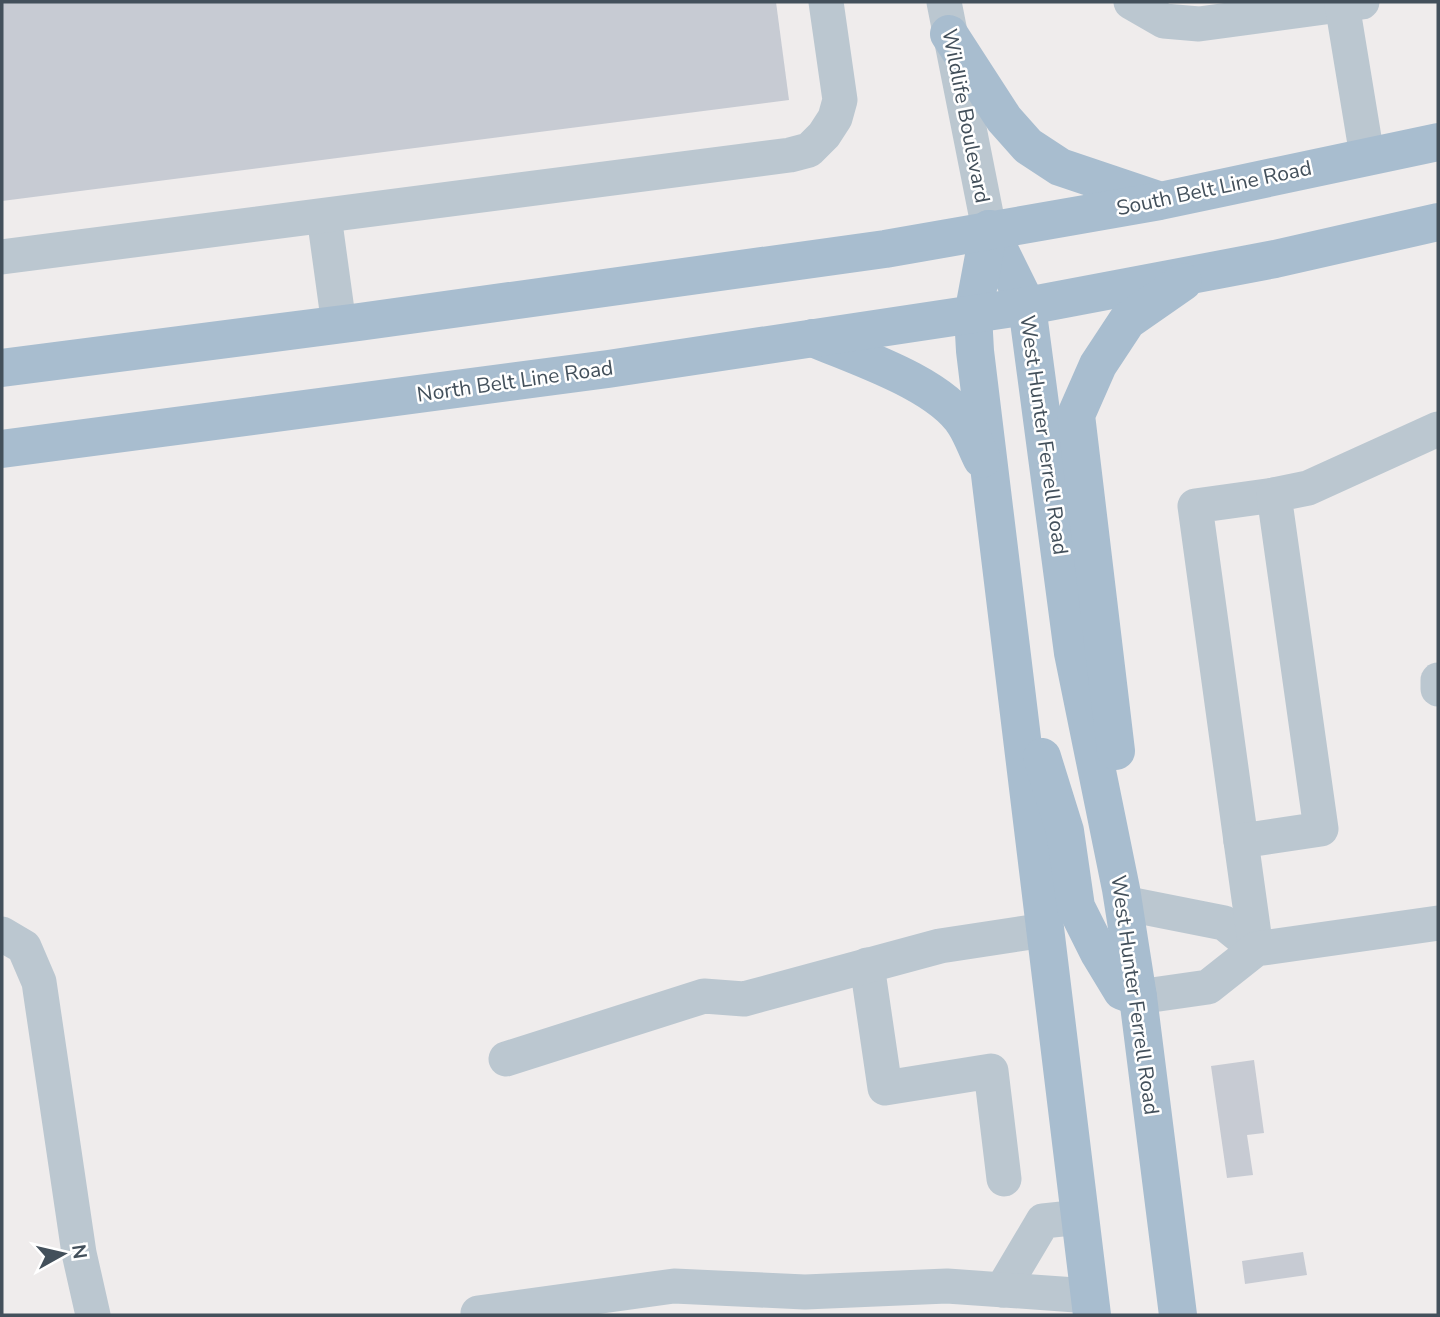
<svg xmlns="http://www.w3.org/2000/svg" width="1440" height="1317" font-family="'Nunito Sans',sans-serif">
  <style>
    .building { fill: #c7cbd3 }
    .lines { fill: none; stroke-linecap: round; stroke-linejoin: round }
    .minor { stroke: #bbc7d0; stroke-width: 35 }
    .major { stroke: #a8bdcf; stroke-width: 38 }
    .labels { text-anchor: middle; stroke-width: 5; stroke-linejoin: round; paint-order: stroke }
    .street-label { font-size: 21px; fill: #43505b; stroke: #fff }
  </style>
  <rect width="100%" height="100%" fill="#efecec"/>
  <g class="building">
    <path d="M2,2H776L789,100L2,201Z"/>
    <path d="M1254,1060L1264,1133L1247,1135L1253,1175L1227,1178L1211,1066Z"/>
    <path d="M1303,1252L1307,1275L1245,1284L1242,1261Z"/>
  </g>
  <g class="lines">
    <g class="minor">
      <path d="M944,2L989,229"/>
      <path d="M1131,2L1164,21L1199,24L1362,2"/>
      <path d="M1342,4L1367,156"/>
      <path d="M324,216L339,325"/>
      <path d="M2,257L790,155L809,150L824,135L835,118L840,100L826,2"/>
      <path d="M1438,680V689"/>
      <path d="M1241,841L1195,506L1274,495"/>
      <path d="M1123,903L1224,923L1256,949"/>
      <path d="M2,934L24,947L39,982L79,1253L93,1315"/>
      <path d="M1256,949L1241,841L1321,829L1274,495L1308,488L1438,429"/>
      <path d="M867,965L885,1088L991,1071L1004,1179"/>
      <path d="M1138,997L1208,987L1256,949L1438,923"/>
      <path d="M506,1059L704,996L744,999L940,946L1045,930"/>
      <path d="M1002,1290L1043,1221L1081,1217"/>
      <path d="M478,1313L674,1286L805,1292L947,1286L1090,1296"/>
    </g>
    <g class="major">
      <path d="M949,34L1004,119L1028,146L1060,167L1155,199"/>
      <path d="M989,229L1027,306L1073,653L1121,889L1138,997L1178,1315"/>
      <path d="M989,229L973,315L975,351L1092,1315"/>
      <path d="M813,338C857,357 939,383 965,424C972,435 976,447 982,459"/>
      <path d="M2,368L359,322L885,249L1160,201L1438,142"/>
      <path d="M2,449L608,369L1027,306L1275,259L1438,222"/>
      <path d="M1116,751L1076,415L1098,365L1127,321L1183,282"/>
      <path d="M1042,757L1065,831L1076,907L1099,953L1122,991L1138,997"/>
    </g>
  </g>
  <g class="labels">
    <g class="street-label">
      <text transform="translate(966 116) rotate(79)" y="7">Wildlife Boulevard</text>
      <text transform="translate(1214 188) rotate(-12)" y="7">South Belt Line Road</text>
      <text transform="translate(515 381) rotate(-8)" y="7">North Belt Line Road</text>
      <text transform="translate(1044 435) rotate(82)" y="7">West Hunter Ferrell Road</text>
      <text transform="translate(1135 995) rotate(82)" y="7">West Hunter Ferrell Road</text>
    </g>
  </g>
  <rect width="1440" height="1317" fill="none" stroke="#43505b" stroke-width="7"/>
  <g transform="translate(63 1254) rotate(82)" stroke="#ffffff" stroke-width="5" paint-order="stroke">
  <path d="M0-5L12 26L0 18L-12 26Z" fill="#43505b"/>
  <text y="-10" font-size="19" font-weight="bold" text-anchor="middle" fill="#43505b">N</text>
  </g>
</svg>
